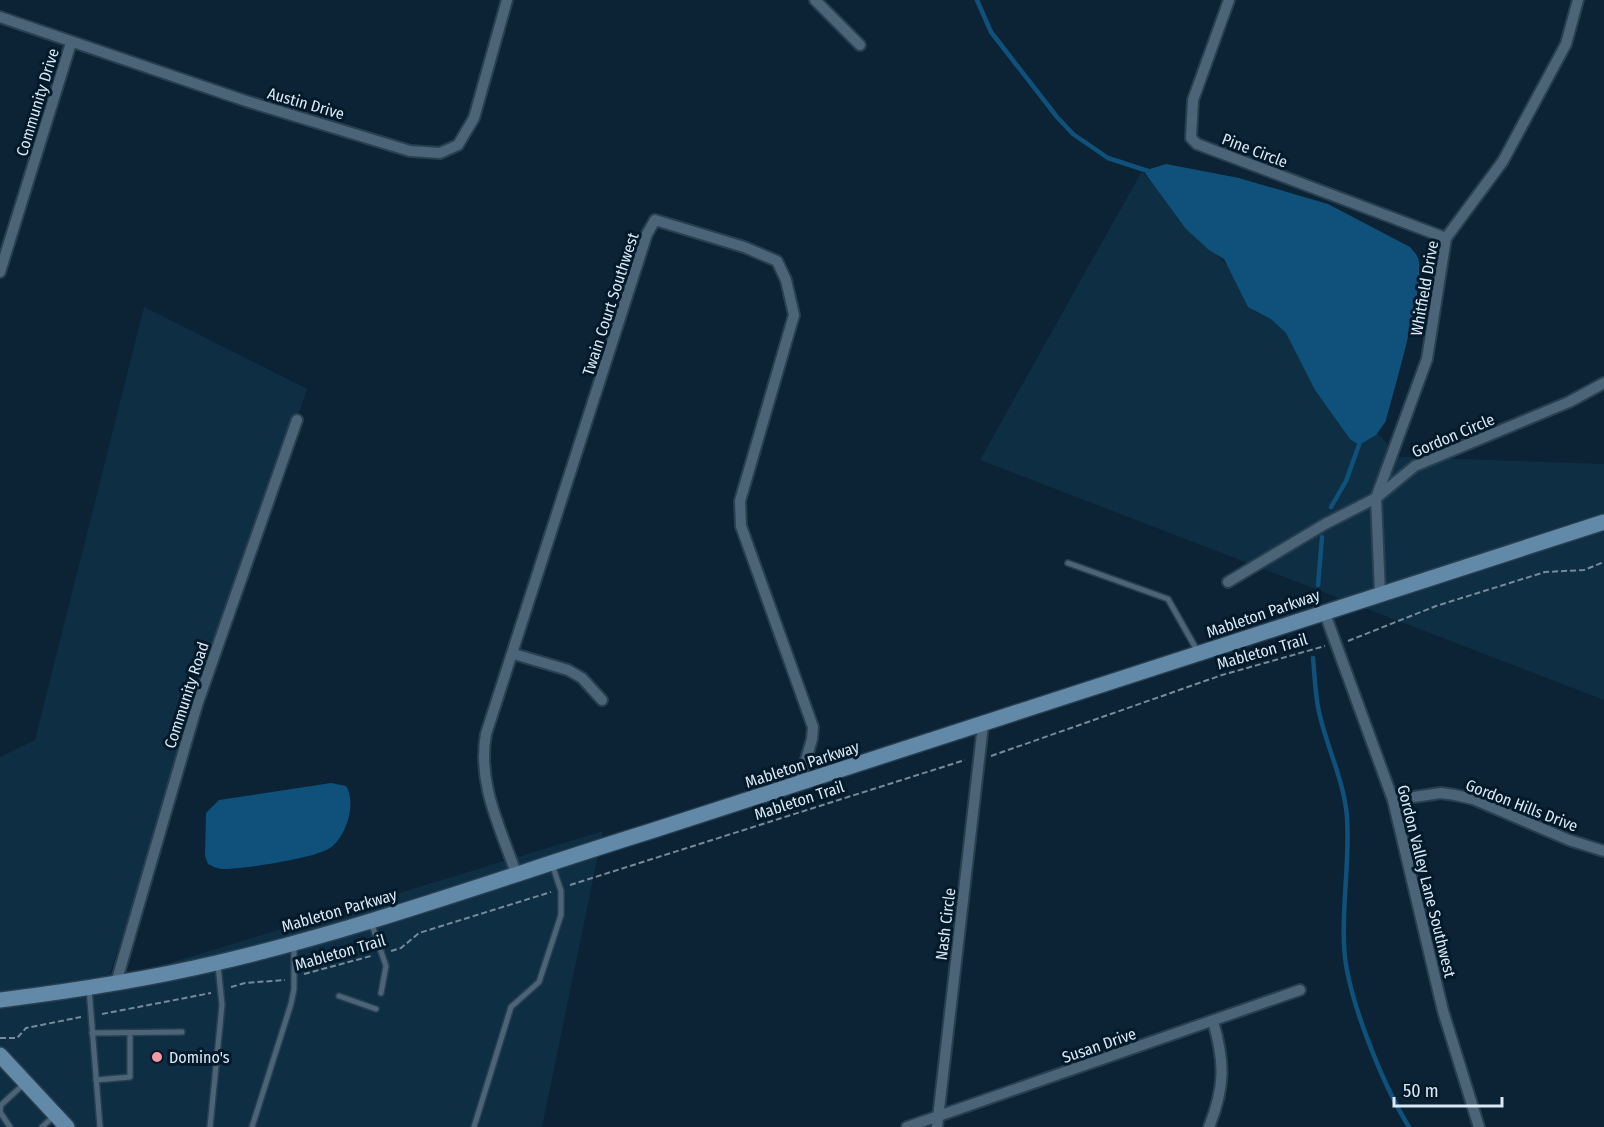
<svg xmlns="http://www.w3.org/2000/svg" width="1604" height="1127" font-family="'Fira Sans Condensed',sans-serif">
  <style>
    .built { fill: #0e2e44 }
    .water { fill: #0f517b }
    .lines { fill: none; stroke-linecap: round; stroke-linejoin: round }
    .stream { stroke: #0f517b; stroke-width: 4.5 }
    .lane-casing { stroke: #283f50; stroke-width: 8 }
    .street-casing { stroke: #283f50; stroke-width: 14 }
    .secondary-casing { stroke: #283f50; stroke-width: 18 }
    .path { stroke: #778a99; stroke-width: 2; stroke-dasharray: 6 3; stroke-linecap: butt }
    .lane { stroke: #4c6477; stroke-width: 5 }
    .street { stroke: #4c6477; stroke-width: 10 }
    .secondary { stroke: #6389a8; stroke-width: 15 }
    .poi-dot { fill: #f39aa9; stroke: #031a2b; stroke-width: 2 }
    .labels { text-anchor: middle; stroke-width: 6; stroke-linejoin: round; paint-order: stroke }
    .street-label { font-size: 16px; fill: #d9e8f4; stroke: #031a2b }
    .poi-label { font-size: 16px; fill: #d9e8f4; stroke: #031a2b; text-anchor: start }
  </style>
  <rect width="100%" height="100%" fill="#0b2335"/>
  <g class="built">
    <path d="M1142,171L1399,457L1604,464V700L980,460Z"/>
    <path d="M144,307L307,389L107,982L603,831L542,1127H69L54,1114L43,1127H0V757L35,740Z"/>
  </g>
  <g class="water">
    <path d="M1166,164L1239,178L1328,204L1410,247C1412,250 1417,254 1418,258C1427,280 1393,393 1386,421L1376,435L1359,445L1350,439L1315,390L1286,333L1271,319L1248,307L1224,259L1209,250L1186,229L1145,173L1150,169Z"/>
    <path d="M331,783L346,786C357,803 346,837 330,848C316,858 239,870 221,869C216,868 212,866 208,864L205,856L206,813L219,800Z"/>
  </g>
  <g class="lines">
    <g class="stream">
      <path d="M977,0L991,32L1057,117L1073,134L1108,158L1148,171"/>
      <path d="M1331,507L1346,481L1359,445"/>
      <path d="M1318,585L1322,537"/>
      <path d="M1313,658C1315,677 1315,698 1320,716C1328,750 1344,781 1347,817C1350,859 1342,902 1344,944C1345,993 1383,1085 1409,1127"/>
    </g>
    <defs>
      <g id="lane">
        <path d="M1068,563L1168,599L1198,652"/>
        <path d="M371,922L386,966L381,993"/>
        <path d="M89,988L100,1127"/>
        <path d="M339,996L376,1009"/>
        <path d="M92,1033L182,1032"/>
        <path d="M96,1080L130,1077V1033"/>
        <path d="M10,1127L0,1112L1,1105L24,1084"/>
        <path d="M42,1127L54,1116"/>
        <path d="M210,1127L222,1005L218,965"/>
        <path d="M252,1127L291,1004L294,989V946"/>
        <path d="M474,1127L511,1007L539,982L561,915V891L552,864"/>
      </g>
      <g id="street">
        <path d="M815,0L860,45"/>
        <path d="M1229,0L1193,100L1191,138L1197,144L1446,238"/>
        <path d="M0,17L246,101L410,151L440,153L458,145L474,118L507,0"/>
        <path d="M0,272L71,43"/>
        <path d="M1228,582L1325,524L1376,498L1415,466L1569,402L1604,383"/>
        <path d="M1380,593L1376,498L1427,359L1446,238L1503,161L1566,44L1578,0"/>
        <path d="M1324,611L1393,800L1443,1011L1479,1127"/>
        <path d="M514,654L568,670L582,678L602,700"/>
        <path d="M1393,800L1441,793L1455,795L1473,799L1569,840L1604,851"/>
        <path d="M516,873C500,827 477,783 486,734L647,234L655,220L744,247L777,261L786,280L794,315L740,501L741,526L813,727L812,739L799,784"/>
        <path d="M116,983L197,705L297,420"/>
        <path d="M907,1127L1300,990"/>
        <path d="M937,1127L983,725"/>
        <path d="M1209,1127C1225,1087 1225,1063 1213,1021"/>
      </g>
      <g id="secondary">
        <path d="M0,1000C72,991 144,980 216,963C363,929 506,876 651,831C969,731 1286,625 1604,522"/>
        <path d="M0,1055L67,1127"/>
      </g>
    </defs>
    <use href="#lane" class="lane-casing"/>
    <use href="#street" class="street-casing"/>
    <use href="#secondary" class="secondary-casing"/>
    <g class="path">
      <path d="M1348,641L1436,606L1545,572L1584,570L1604,562"/>
      <path d="M991,756L1222,675L1325,646"/>
      <path d="M570,885L965,760"/>
      <path d="M391,951L401,948L419,933L551,892"/>
      <path d="M304,974L371,956"/>
      <path d="M231,987L245,983L285,980"/>
      <path d="M102,1014L211,993"/>
      <path d="M0,1038H17L26,1028L81,1017"/>
    </g>
    <use href="#lane" class="lane"/>
    <use href="#street" class="street"/>
    <use href="#secondary" class="secondary"/>
  </g>
  <circle class="poi-dot" cx="157" cy="1057" r="6"/>
  <g class="labels">
    <g class="street-label">
      <text transform="translate(37 102) rotate(-73)" y="6">Community Drive</text>
      <text transform="translate(306 103) rotate(16)" y="6">Austin Drive</text>
      <text transform="translate(1255 150) rotate(21)" y="6">Pine Circle</text>
      <text transform="translate(1424 288) rotate(-80)" y="6">Whitfield Drive</text>
      <text transform="translate(610 304) rotate(-72)" y="6">Twain Court Southwest</text>
      <text transform="translate(1453 435) rotate(-23)" y="6">Gordon Circle</text>
      <text transform="translate(1263 613) rotate(-19)" y="6">Mableton Parkway</text>
      <text transform="translate(1262 651) rotate(-16)" y="6">Mableton Trail</text>
      <text transform="translate(186 695) rotate(-72)" y="6">Community Road</text>
      <text transform="translate(802 764) rotate(-18)" y="6">Mableton Parkway</text>
      <text transform="translate(799 800) rotate(-18)" y="6">Mableton Trail</text>
      <text transform="translate(1522 805) rotate(21)" y="6">Gordon Hills Drive</text>
      <text transform="translate(1427 881) rotate(76)" y="6">Gordon Valley Lane Southwest</text>
      <text transform="translate(339 910) rotate(-16)" y="6">Mableton Parkway</text>
      <text transform="translate(945 924) rotate(-83)" y="6">Nash Circle</text>
      <text transform="translate(340 952) rotate(-16)" y="6">Mableton Trail</text>
      <text transform="translate(1099 1045) rotate(-19)" y="6">Susan Drive</text>
    </g>
    <g class="poi-label">
      <text x="169" y="1063">Domino's</text>
    </g>
  </g>
  <path d="M1394 1097v9h108v-9" fill="none" stroke="#d9e8f4" stroke-width="3"/>
  <text x="1403" y="1097" font-size="18" fill="#d9e8f4" stroke="#031a2b" stroke-width="4.5" paint-order="stroke">50 m</text>
</svg>
